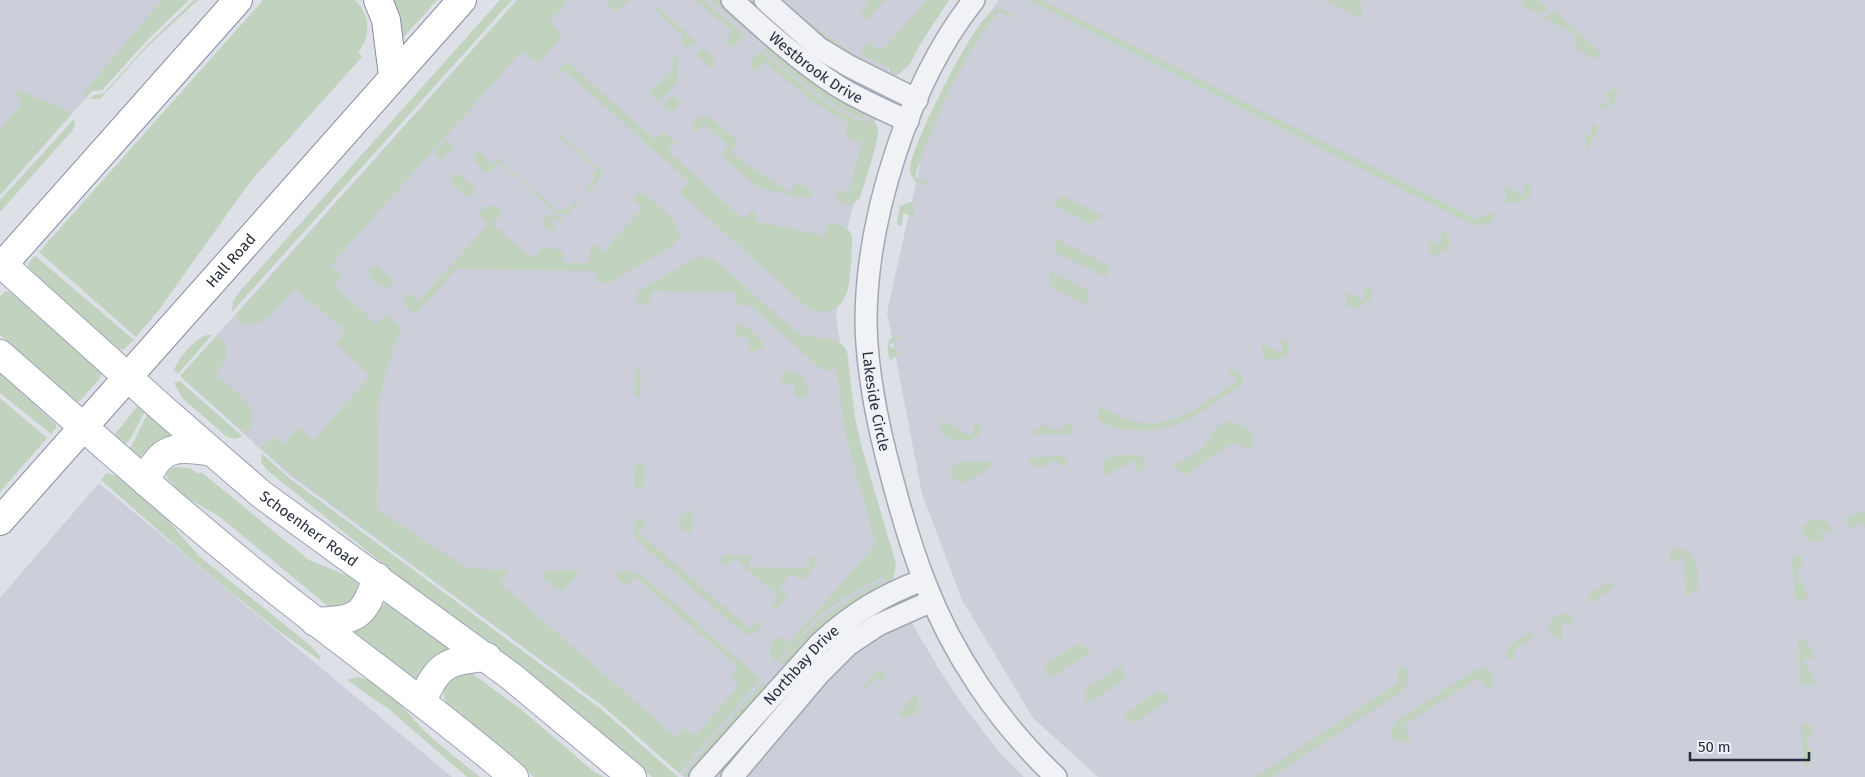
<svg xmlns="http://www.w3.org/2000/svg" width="1865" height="777" font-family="'Fira Sans',sans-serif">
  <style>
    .built { fill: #cccfda }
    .green { fill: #c1d2bf }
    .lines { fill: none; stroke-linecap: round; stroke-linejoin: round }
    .minor-casing { stroke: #a3a6b2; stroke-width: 24 }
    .major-casing { stroke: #9da2b4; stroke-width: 30 }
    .highway-casing { stroke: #858b9f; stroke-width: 30 }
    .minor { stroke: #f1f2f6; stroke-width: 21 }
    .major { stroke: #fff; stroke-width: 28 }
    .highway { stroke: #fff; stroke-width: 28 }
    .labels { text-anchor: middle; stroke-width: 4; stroke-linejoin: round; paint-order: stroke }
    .street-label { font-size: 15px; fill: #272c3f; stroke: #edf0f6 }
  </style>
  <rect width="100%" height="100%" fill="#dee0e8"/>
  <g class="built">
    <path d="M0,0H189L147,40L102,90L92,91L86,98L0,195Z"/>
    <path d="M517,0H947L889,67L847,230L836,319L883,575L942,674L963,705L999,752L1024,777H684L603,706L289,475L180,376Z"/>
    <path d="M998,0H1865V777H1098L1033,718L962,600L922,494L887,312L932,111Z"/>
    <path d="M99,483L452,777H0V598Z"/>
  </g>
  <g class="green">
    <path d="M162,0H189L147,40L102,90L92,91L86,98L82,94Z"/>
    <path d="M194,0H198L147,47L103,96L99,99H90L94,95L103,94L148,44Z"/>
    <path d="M263,0H355C371,16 371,35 358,53L362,57L250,182L158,311L136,337L39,252Z"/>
    <path d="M392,0H437L401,40Z"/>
    <path d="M500,0H512L232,312L233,301L239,292Z"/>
    <path d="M517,0H569L550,22L561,33V37L539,63H537L522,51L331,265L340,274V278L334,285L376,324L387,315L402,329L393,347L379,401L377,507L383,513L465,567L473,569L506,570L508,573L500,583L676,737L686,728L695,736L739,685L731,676L738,667L635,577L628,584H624L617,578V575L618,571L627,570L641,574L761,679L679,773L603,706L292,475L261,448L273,436L283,445L299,427L314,440L370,376L336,344L345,333L341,330L342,328L311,301L309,303L295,289C279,304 261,336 237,320V314Z"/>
    <path d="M611,0H630L616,13L607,4Z"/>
    <path d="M695,0H704L744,35L736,45L730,47L725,42L732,32Z"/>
    <path d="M711,0H721C730,8 747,18 746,31Z"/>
    <path d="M863,0H886L867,20L861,16V13L869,5Z"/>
    <path d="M927,0H949L921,43L910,64L899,74L889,77V67L867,58L860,52L868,42L879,51L884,48Z"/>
    <path d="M1028,0H1042L1478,220L1490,211L1494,214L1493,219C1487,227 1477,226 1469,223Z"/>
    <path d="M1323,0H1354L1362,4V19Z"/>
    <path d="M1522,0H1537L1549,7L1540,15L1522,6Z"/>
    <path d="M658,7L697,42L688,48L682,43V34L675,30L656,11Z"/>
    <path d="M1002,9L1010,12L1011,19L999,11C961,60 934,118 915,177L926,181L927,183C922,187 918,185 914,180C912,177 910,173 910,169C911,146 972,25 991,12C994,10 998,9 1002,9Z"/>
    <path d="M1553,10L1599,51L1600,55L1594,59L1576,49V34L1544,18Z"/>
    <path d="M797,14L856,56L884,70L882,76L851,60L797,18Z"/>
    <path d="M768,47L773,48L866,112L864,119C826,103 794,77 764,49Z"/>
    <path d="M703,48L715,59V64L711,69L696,55Z"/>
    <path d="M759,51C795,76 824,109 866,123L871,117C874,121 878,125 878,131C877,149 865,180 860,198C850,209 838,207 835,192L837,190L848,193L862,143C847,138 842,140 848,123C817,107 791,85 765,62L757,70L754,71L750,63Z"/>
    <path d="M574,52L567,61L655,140L663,133H666L675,142L668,151L743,219L752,210H754L756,212L755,221L825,236L829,223C840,225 850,226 852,238C852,252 851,286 845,297C838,312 821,315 808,308L681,194V191L689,182L677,171L563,69L555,78L553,77Z"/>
    <path d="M675,57H678V81L659,103L649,94L673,68L672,60Z"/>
    <path d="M1617,87C1619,96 1611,110 1600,109V106L1611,99L1603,95Z"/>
    <path d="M18,90L66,110L70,115L0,195V129L22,104L16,95Z"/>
    <path d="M673,95L681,103L673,111H668L663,106Z"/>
    <path d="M703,115L710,117L738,142L731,152L756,171L790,192L795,184L798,183L812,192V197L804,198L760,188L750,181L721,155L728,145L704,124L697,131L693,130C692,123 697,117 703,115Z"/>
    <path d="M74,119L75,125L72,131L0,212V200Z"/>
    <path d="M1592,122L1597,125L1598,131L1588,148H1586L1585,133L1592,136Z"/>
    <path d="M559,133L601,170V178L588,192L585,189L595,179L592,175L597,170L557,135Z"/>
    <path d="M446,140L454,148L441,160L434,153Z"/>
    <path d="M478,150L492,164L498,158L517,175L515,177L499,162L488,173L484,172L473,159Z"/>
    <path d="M460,174L474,187V193L470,197H467L450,182L451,176Z"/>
    <path d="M519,177L559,212L564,207L567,210L576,200L579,202L567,216L555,213L518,179Z"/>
    <path d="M1525,182L1529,183C1538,199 1519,206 1506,202L1505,186L1524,196Z"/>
    <path d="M639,193L645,195C658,205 681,219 679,238L671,247L608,283H597L596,271L457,269L418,312L413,313L404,304V297L410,293L419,301L488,224L480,216V212L486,206C493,204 500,208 501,215L493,224L532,259L543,247L561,250L563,252V263H588L591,245H595L603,252L642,208L634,200L636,195Z"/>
    <path d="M1063,196L1104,216L1089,224L1052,204Z"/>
    <path d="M913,202L915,218L903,213L902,225L899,226L897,222L900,206L906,203Z"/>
    <path d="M549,215L564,218L561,222L556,218L551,223L556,228L554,231L542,225L543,220Z"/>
    <path d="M1443,231L1448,235L1451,241L1447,249L1438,255L1429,254V240L1441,245V232Z"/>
    <path d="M1054,238L1107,265L1108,278L1056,253Z"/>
    <path d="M35,256L134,340L123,350L119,349L29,270L28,264Z"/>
    <path d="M698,257L712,258L798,333C816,341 838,333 847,351L855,418L862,448L896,564L894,577L888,585L883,576L845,597L816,619L776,662C766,653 767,643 779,637L788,644L876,544L846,436L836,369L823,371L751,306L737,305L736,292L652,291L650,305L636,304L637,292Z"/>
    <path d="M372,265L377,266L393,280L394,282C387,294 377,283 369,276V270Z"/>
    <path d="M1052,272L1088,291L1089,306L1049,286V273Z"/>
    <path d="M1365,287H1368L1372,292L1371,300L1357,308L1347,306L1346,291L1365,301Z"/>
    <path d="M6,291L10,292L101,371V377L80,401H75L0,335V296Z"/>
    <path d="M739,324L745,326L763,342V348C759,351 751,352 748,349V337H735V327Z"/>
    <path d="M207,335H212L178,374L174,370C178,358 195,338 207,335Z"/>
    <path d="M897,335L900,338L889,345L901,353L890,360C887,351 885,338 897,335Z"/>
    <path d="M217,336L225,343L227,357L216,374C232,390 267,409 246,434L180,376Z"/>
    <path d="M1284,338L1288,341L1290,347L1287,355L1276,360L1263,358L1262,343L1282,353L1281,340Z"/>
    <path d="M636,369H639L641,373L640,396L638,398L635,396Z"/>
    <path d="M791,370C802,374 808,383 808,395L806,398L795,397L794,384H781L782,372Z"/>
    <path d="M1230,370C1239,369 1245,375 1242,384C1235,390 1227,395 1220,400C1207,409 1194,418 1180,423C1155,433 1121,434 1098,420L1097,405C1109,411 1120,417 1133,421C1173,432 1208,400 1239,380L1226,373Z"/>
    <path d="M0,374L56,424V428L51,434L0,393Z"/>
    <path d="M180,381L241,435L242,437L234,439L226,436L182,398L174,383Z"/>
    <path d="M0,398L47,438L0,492Z"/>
    <path d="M137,407L141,408L145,411L131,438L125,445L117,438L115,434Z"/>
    <path d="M148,414L171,435L149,448L140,458L129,449C137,438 140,425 148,414Z"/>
    <path d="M940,420L973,436L974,421L981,427C982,446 951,442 941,433Z"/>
    <path d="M1070,422L1073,429L1070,434L1037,435L1032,433L1043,424L1057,431Z"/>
    <path d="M1232,422L1241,424L1252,433L1253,444L1248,450L1235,442L1185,475L1172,466C1180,461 1197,454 1203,447C1214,435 1211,424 1232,422Z"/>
    <path d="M261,453L288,477L601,709L678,777H652L544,685L500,650L403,580L267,470L261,462Z"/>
    <path d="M1114,455H1139L1143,458L1144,468L1138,472L1136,471V463L1133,461L1104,477L1103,467L1105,461Z"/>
    <path d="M1064,456L1068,463L1065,467L1053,460L1040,469L1027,462L1029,458Z"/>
    <path d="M988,461L991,463L990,467C978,474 963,491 951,476L952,468L957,462Z"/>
    <path d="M637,464H641L644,467L643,487L640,489L635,488L634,485V468Z"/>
    <path d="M176,467L190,468L199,474L201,472L309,560L353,578C362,586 359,593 354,603L337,609L329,607L220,517L179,493L172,488L174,485L168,480L166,474L171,468Z"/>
    <path d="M107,473L117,476L123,480L165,517L199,556L310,645L319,655L321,661L275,628L193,561L101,480Z"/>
    <path d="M688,509L691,512L692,532L690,534C684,533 678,526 678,520Z"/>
    <path d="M1865,512V527L1860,522L1851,530L1845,517Z"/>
    <path d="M638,517L645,522L638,532L750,629L758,622L762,623C762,633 750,636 742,632L637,540L634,535L633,523Z"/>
    <path d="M1822,519L1827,522L1834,532H1820L1824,541H1808L1801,531C1802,521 1813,521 1822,519Z"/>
    <path d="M1680,547C1700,556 1697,571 1699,589L1686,596L1684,556L1672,564C1669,557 1670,554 1674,548Z"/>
    <path d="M723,555H748L750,557L749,567L808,568L811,556H815L818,561L804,580H800L792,573L779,588L787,596V598L775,610L772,606L779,597L735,558L727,566L724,565L720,561Z"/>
    <path d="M1796,555H1800L1804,561L1797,576L1809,595L1801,602L1795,599L1792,560Z"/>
    <path d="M548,570H576L579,573L562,592L543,578V573Z"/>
    <path d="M881,581L883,589L791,661L785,664H779C805,626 843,602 881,581Z"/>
    <path d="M1609,582L1613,583L1615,586L1590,603L1588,598L1591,593Z"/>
    <path d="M387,601L450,648L438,655L416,680L354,635L353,632L369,620Z"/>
    <path d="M1561,613L1570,615L1575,623L1572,626L1562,622V640L1547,632L1551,620Z"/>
    <path d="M1532,633L1534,634L1532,638L1515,649L1514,658L1510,661L1505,656C1508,645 1521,637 1532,633Z"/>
    <path d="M1800,638L1806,641L1816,656L1814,658L1802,660L1817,683L1816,685H1801L1798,643Z"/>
    <path d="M1078,644L1091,650L1090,652L1053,677L1046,673L1045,665Z"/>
    <path d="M1123,664L1124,680L1088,703H1085V689Z"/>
    <path d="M1401,666H1405C1409,675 1410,683 1402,691L1272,777H1256L1398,683L1397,670Z"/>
    <path d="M1484,667L1492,673L1494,683L1488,690L1479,677L1403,726L1410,737V741C1403,744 1398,742 1393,737L1391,728L1398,720L1475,670Z"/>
    <path d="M879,669L885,672V678L881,682L875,678L867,687L864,688V685Z"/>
    <path d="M470,672L522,710L593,771L604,777H534L446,703C441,691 445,685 452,674Z"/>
    <path d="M358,677C385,681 410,717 429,735C445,750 463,763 480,777H467L390,710L347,680Z"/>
    <path d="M763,682L764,691L688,777L682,775Z"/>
    <path d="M1158,691L1171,698L1135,723L1122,716Z"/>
    <path d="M915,694L918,697L919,709L915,714L901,717L898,714Z"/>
    <path d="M1807,722L1814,729L1806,743L1814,755L1807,768L1804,763L1801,728L1802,725Z"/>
  </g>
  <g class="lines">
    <defs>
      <g id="minor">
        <path id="s1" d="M732,0C765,30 798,60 836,85C858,99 883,110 908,121"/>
        <path d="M765,0L819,48L849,66L917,100"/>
        <path id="s2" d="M974,0C909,82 866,218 866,323C867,376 878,427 892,478C901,512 911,547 924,580C952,654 998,722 1056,777"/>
        <path id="s3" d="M700,777L820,643C852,614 882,595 923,580"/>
        <path d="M732,777L819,674L848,645L878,625L932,601"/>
      </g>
      <g id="major">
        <path id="s4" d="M3,265L163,409L261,494L512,677L632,777"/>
        <path d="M0,354C93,435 185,518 282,595C359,656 440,713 514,777"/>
        <path d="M146,482C159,445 178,446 212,452"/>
        <path d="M315,622C357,620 364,618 377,577"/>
        <path d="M422,702C437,664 448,660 487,657"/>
      </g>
      <g id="highway">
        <path d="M378,0L386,20L393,76"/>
        <path d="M0,268L238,0"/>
        <path id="s5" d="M0,521L462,0"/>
      </g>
    </defs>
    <use href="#minor" class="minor-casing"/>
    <use href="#major" class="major-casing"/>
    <use href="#highway" class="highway-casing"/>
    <use href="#minor" class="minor"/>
    <use href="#major" class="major"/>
    <use href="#highway" class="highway"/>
  </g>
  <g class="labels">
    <g class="street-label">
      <text dy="5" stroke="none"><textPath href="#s1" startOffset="108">Westbrook Drive</textPath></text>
      <text dy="5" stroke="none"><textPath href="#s5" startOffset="348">Hall Road</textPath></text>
      <text dy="5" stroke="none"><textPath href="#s2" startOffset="425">Lakeside Circle</textPath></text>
      <text dy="5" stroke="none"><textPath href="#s4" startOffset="404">Schoenherr Road</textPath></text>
      <text dy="5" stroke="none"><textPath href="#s3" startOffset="151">Northbay Drive</textPath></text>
    </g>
  </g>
  <path d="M1690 752v8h119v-8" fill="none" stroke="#272c3f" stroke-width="2.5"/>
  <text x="1698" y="752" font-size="15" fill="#272c3f" stroke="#edf0f6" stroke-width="4" paint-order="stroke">50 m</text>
</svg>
